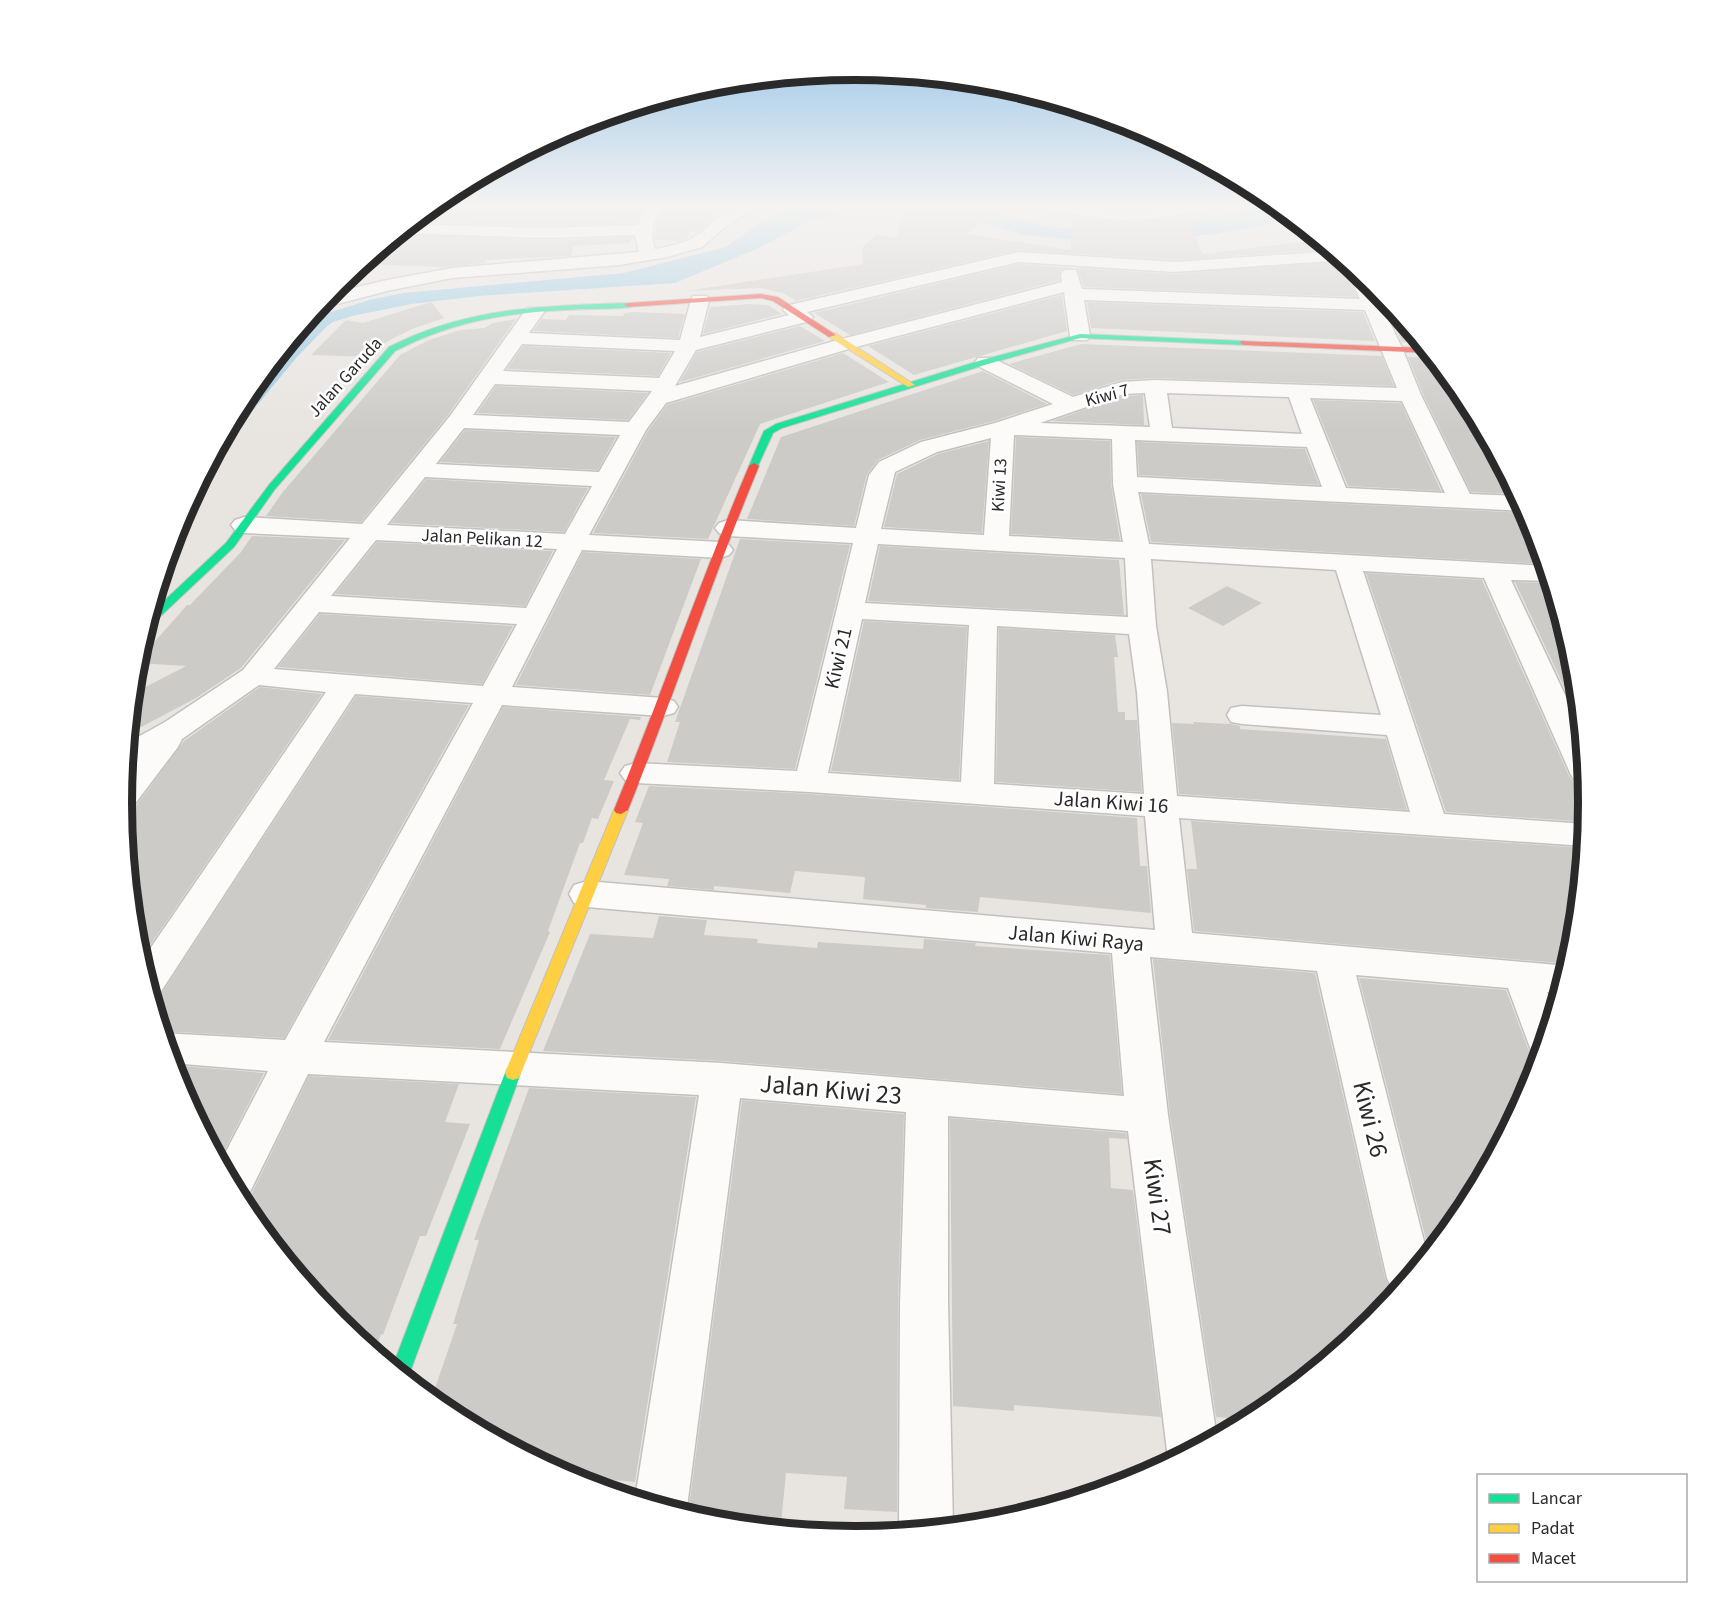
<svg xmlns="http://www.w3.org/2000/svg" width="1711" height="1606" font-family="'Source Sans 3',sans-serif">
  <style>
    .water { fill: #9ccbe2 }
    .building { fill: #cdcbc8 }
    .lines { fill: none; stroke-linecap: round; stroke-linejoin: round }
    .street-casing { stroke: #c2c1c0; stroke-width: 3 }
    .fast-casing { stroke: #c2c1c0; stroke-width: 2 }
    .slow-casing { stroke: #c2c1c0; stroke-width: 2 }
    .jam-casing { stroke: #c2c1c0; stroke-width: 2 }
    .street { fill: #fcfbfa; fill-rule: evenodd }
    .fast { fill: #16e098; fill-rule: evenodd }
    .slow { fill: #ffcf43; fill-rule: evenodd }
    .jam { fill: #f24e42; fill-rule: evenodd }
    .labels { text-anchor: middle; stroke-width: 5; stroke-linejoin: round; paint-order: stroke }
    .far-street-label { font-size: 18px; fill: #2a2a2a; stroke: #fff }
    .street-label { font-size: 21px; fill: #2a2a2a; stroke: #fff }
    .near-street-label { font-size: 26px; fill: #2a2a2a; stroke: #fff }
    .rim { fill: none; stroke: #2a2a2a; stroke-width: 8 }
  </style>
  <rect width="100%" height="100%" fill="#e8e5e1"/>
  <path class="water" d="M806,206H966L1056,228L1124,230L1277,206L1296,219L1214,234L1150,241H1085L1024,235L972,220L904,210H857L809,221L761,247L675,283L479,296L411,304L352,316L333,322L326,327L297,357L209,463L245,395L308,319L373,299L404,293L624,273L726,247L762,222L781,213Z"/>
  <g class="building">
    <path d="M432,206H464L461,209L546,211L550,206H646L636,223L543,226L412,222Z"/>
    <path d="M666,206H719L711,221L700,231H691L687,238L681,241L655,240L656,227Z"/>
    <path d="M901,206H1003L966,234L1071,250L1072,217L1129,223L1188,216L1202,254L1319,240L1332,249L1174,260L1019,250L796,301L783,293L761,288L686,291L863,264L862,248L876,235L898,238Z"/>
    <path d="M1087,206H1170L1130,209Z"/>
    <path d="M397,234L543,240L633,237L634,239H630V243L573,246L571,256L486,260V263L445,267L360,264Z"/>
    <path d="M1347,261L1349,263L1345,270L1357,297L1084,287L1077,268L1174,274Z"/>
    <path d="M1019,264L1073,268L1062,269L1059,274L1060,280L850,335L814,313Z"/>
    <path d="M1374,283L1375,284L1423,343L1402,342Z"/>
    <path d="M1062,295L1067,331L914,375L868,346Z"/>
    <path d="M431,302L444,318L412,329L384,343L371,357L311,355L346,320L363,323Z"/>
    <path d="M1087,302L1363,312L1375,341L1091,328Z"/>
    <path d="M748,304L768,305L782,314L703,334L710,307Z"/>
    <path d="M633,312L685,314L678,338L533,331L542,319L566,320L569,315L623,316L624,313Z"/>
    <path d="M516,319L448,415L361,522L266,516L282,493L400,355L429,340L460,330L484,328L493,323Z"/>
    <path d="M800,326L825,341L680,382L697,352Z"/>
    <path d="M1081,344L1382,356L1394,386L1155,378L1121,380L1073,395L1009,364Z"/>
    <path d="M523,346L671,353L658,376L507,369Z"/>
    <path d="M843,353L889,382L760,424L708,539L593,533L648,431L667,405Z"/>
    <path d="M1408,357L1435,358L1441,365L1462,401H1469L1518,494L1471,492L1423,394Z"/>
    <path d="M983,371L1047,404L994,421L920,440L878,460L867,474L854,526L747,519L781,437Z"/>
    <path d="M496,386L648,393L628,420L477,413Z"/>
    <path d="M1143,395L1144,425L1052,421L1124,396Z"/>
    <path d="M1313,400L1401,403L1441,491L1348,486Z"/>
    <path d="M465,430L616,437L598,470L440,462Z"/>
    <path d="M1016,437L1110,441L1111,484L1120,540L1011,534Z"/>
    <path d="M989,441L982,533L884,527L897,474L938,454Z"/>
    <path d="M1137,442L1305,449L1319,485L1139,475Z"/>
    <path d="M426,479L588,488L564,532L391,523Z"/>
    <path d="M1141,494L1528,513L1546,564L1151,542Z"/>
    <path d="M252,536L345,540L241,668L196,698L128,734L132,694L186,666L136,663L187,605H190L241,552Z"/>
    <path d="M740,539L850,545L795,769L667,762L680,722H675Z"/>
    <path d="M377,542L553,551L525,606L335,594Z"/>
    <path d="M880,546L1119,560L1124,615L868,601Z"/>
    <path d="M583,552L701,559L650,695L516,685Z"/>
    <path d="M1366,573L1482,580L1569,776L1575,784L1588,787V822L1446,812Z"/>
    <path d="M1515,582L1552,583L1575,660L1582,725Z"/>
    <path d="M1227,586L1262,603L1223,626L1188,608Z"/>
    <path d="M320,614L513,626L482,684L278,667Z"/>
    <path d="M864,621L967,627L959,780L831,771Z"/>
    <path d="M999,628L1115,635L1118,657H1114L1118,712H1125V720H1137L1142,792L996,782Z"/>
    <path d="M260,687L322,694L140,960L136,946L122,810L136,806L184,741Z"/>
    <path d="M356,696L469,705L284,1038L161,1031L154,1005Z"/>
    <path d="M503,707L641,717L640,720L630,719L604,780L614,781L598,819L592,818L583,843H580L548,931L550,932L500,1049L328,1040Z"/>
    <path d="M1193,722L1230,724L1240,726V729L1386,739L1407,810L1179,794L1172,723L1194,724Z"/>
    <path d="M649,786L810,794L1137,818L1140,866H1147L1151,913L980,897L978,912L926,908V905L863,899L865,877L795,871L790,893L714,886V890L667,886L669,879L624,875L643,823L635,822Z"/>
    <path d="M1191,821L1585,848L1575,947L1570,964L1194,931L1187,869H1197Z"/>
    <path d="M659,916L707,920L704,935L758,939L757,943L817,948L818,942L923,949L924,939L976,943L975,946L1110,955L1122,1094L722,1061L543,1051L590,934L653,938Z"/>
    <path d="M1153,959L1315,973L1385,1278L1395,1297L1374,1322L1263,1413L1251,1420L1216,1417L1170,1115Z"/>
    <path d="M1359,978L1506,990L1530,1054L1541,1059L1533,1084L1466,1211L1430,1255Z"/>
    <path d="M172,1065L264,1073L219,1161L177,1084Z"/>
    <path d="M309,1076L459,1084L445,1122L470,1124L426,1236H420L383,1335L381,1334L374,1353L336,1322L240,1202L249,1199Z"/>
    <path d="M529,1088L696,1097L635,1482L564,1476L447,1413L431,1400L457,1324H453L479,1240H474Z"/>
    <path d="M742,1100L904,1114L898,1303L897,1512L844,1509L847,1477L786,1473L781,1524L697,1518L686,1515L689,1507Z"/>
    <path d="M950,1118L1126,1133L1127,1139L1109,1138L1111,1188L1133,1190L1161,1417L1014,1405V1411L953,1406Z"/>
  </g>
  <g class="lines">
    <defs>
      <g id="street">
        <path d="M648,206H664C654,220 649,232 655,249C667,247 680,244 691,239C719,224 721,202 760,206L726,226L702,247L667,257L619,265L452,278L387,291L322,308L318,307L328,294L387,280L452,268L639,252L635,235L543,238L399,233L409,224L543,228L637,225Z"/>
        <path d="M1036,206C1067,203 1098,211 1130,211C1160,211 1189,203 1219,206L1211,211L1129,221L1044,211Z"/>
        <path d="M1334,251L1345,260L1174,272L1019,262L807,312L813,317L810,321L696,350L675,386L838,340L1062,282L1061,274L1064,270H1076L1082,289L1360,299L1347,269L1351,265L1370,281L1403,350L1421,395L1470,494L1520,496L1527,511L1138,492L1149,544L1547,566L1552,581L1511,580L1582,731L1587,785L1576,782L1571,775L1484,578L1363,571L1444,814L1586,824L1585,846L1179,818L1192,933L1569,966L1561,993L1547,992L1555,1013L1542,1056L1532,1053L1508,988L1356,975L1428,1257L1397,1295L1394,1293L1387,1278L1317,971L1150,957L1168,1115L1217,1438L1172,1462L1167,1451L1128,1131L948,1116V1303L953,1527L900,1533L899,1530L900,1303L906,1112L740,1098L687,1507L684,1514L635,1499L699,1095L308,1074L247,1198L239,1200L220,1163L268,1071L171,1063L162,1033L285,1040L473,703L355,694L160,993L151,996L141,962L326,692L259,685L182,739L178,747L134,805L122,808L125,772L129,766L125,767L127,743L165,722L243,670L350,538L244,533L235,530L231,525L235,520L244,517L362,524L450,416L527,308H541L544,312L529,333L680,340L691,300L693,296H707L709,300L700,337L789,315L783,310L785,306L1019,252L1174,262ZM1064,292L1070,336L1073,340H1087L1090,336L1084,300L1365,310L1397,388L1155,380L1122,382L1073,397L992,358H978L975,362L978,366L1053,404L995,423L921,442L879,462L869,475L856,528L728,520L719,523L715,528L719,533L728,536L853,543L797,771L636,763L625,766L620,773L625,780L636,783L810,792L1145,816L1155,930L587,881L574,885L569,894L574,903L587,907L1112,953L1124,1096L722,1063L324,1042L502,705L663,716L674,713L678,707L674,701L663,698L512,687L582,550L720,558L729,555L733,550L729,545L720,542L589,535L646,430L666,403L852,348ZM522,344L675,351L659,378L503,371ZM495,384L652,391L629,422L473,415ZM1145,393L1150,427L1040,423L1124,394ZM1167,393L1289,397L1302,434L1172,428ZM1310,398L1402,401L1445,493L1346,488ZM464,428L620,435L599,472L436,464ZM1014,435L1112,439L1113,484L1123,542L1009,536ZM991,438L984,535L881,529L895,472L937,452ZM1135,440L1307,447L1322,487L1137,477ZM425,477L592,486L565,534L387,525ZM376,540L557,549L526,608L331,596ZM878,544L1125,558L1128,617L865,603ZM1151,559L1336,570L1381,715L1242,706L1231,708L1227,715L1231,722L1242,724L1387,735L1410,812L1177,796L1167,692L1156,626ZM319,612L517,624L483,686L274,669ZM862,619L969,625L961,782L828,773ZM997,626L1129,634L1137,692L1144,794L994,784Z"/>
      </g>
      <g id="fast">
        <path d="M628,303L632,305L631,307C610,310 587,308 566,310C503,313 451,322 395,351L275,489L234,547L151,625L146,626L149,615L226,543L269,485L389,347C468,307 542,306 628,303Z"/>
        <path d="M1080,334L1244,341L1248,343L1244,345L1080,338L988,364L782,428L773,433L757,468L749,466L764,431L776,424L982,360Z"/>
        <path d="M513,1066L519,1068L521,1073L407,1380L392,1368L505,1073L507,1068Z"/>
      </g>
      <g id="slow">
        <path d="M829,333H835L915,385L908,387L829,337Z"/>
        <path d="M621,806L628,810L521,1073L519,1078L513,1080L507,1078L505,1073L614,810Z"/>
      </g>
      <g id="jam">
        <path d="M761,294L778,297L836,335L829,337L773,301L761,298L628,307L624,305L628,303Z"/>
        <path d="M1241,341L1427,348L1431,353L1244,345L1240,343Z"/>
        <path d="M754,463L759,466C712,579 674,696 628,810L621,814L616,813L614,810C661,696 701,579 749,466Z"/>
      </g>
    </defs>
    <use href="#street" class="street-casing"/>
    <use href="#fast" class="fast-casing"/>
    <use href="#slow" class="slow-casing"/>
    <use href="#jam" class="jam-casing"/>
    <use href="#street" class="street"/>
    <use href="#fast" class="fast"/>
    <use href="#slow" class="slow"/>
    <use href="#jam" class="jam"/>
  </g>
  <linearGradient id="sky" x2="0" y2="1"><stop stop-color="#89bde6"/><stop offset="0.48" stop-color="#f5f3f2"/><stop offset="1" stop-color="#f5f3f2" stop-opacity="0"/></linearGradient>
  <rect width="1711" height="430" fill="url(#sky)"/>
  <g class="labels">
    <g class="far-street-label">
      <text transform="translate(345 377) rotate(-48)" y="6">Jalan Garuda</text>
      <text transform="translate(1107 395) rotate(-15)" y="6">Kiwi 7</text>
      <text transform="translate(999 485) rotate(-87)" y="6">Kiwi 13</text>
      <text transform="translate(482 538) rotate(3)" y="6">Jalan Pelikan 12</text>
    </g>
    <g class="street-label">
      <text transform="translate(838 658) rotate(-77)" y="7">Kiwi 21</text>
      <text transform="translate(1111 802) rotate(4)" y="7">Jalan Kiwi 16</text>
      <text transform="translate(1076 938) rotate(5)" y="7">Jalan Kiwi Raya</text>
    </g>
    <g class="near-street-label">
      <text transform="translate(831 1089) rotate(5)" y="9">Jalan Kiwi 23</text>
      <text transform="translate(1371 1119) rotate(76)" y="9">Kiwi 26</text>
      <text transform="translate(1158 1197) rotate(82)" y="9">Kiwi 27</text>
    </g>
  </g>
  <path d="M0 0H1711V1606H0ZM132 803a723 723 0 1 1 1446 0a723 723 0 1 1-1446 0Z" fill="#fff" fill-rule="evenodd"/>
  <path class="rim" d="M132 803a723 723 0 1 1 1446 0a723 723 0 1 1-1446 0Z"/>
  <rect x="1477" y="1474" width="210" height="108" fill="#ffffff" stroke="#aaaaaa" stroke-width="1.5"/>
  <rect x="1489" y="1494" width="30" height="9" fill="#16e098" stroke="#aaaaaa" stroke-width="1.5"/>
  <text x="1531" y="1504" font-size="18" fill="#2a2a2a">Lancar</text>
  <rect x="1489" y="1524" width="30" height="9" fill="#ffcf43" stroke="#aaaaaa" stroke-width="1.5"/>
  <text x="1531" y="1534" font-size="18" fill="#2a2a2a">Padat</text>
  <rect x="1489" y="1554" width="30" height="9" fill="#f24e42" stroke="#aaaaaa" stroke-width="1.5"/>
  <text x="1531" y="1564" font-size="18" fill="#2a2a2a">Macet</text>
</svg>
